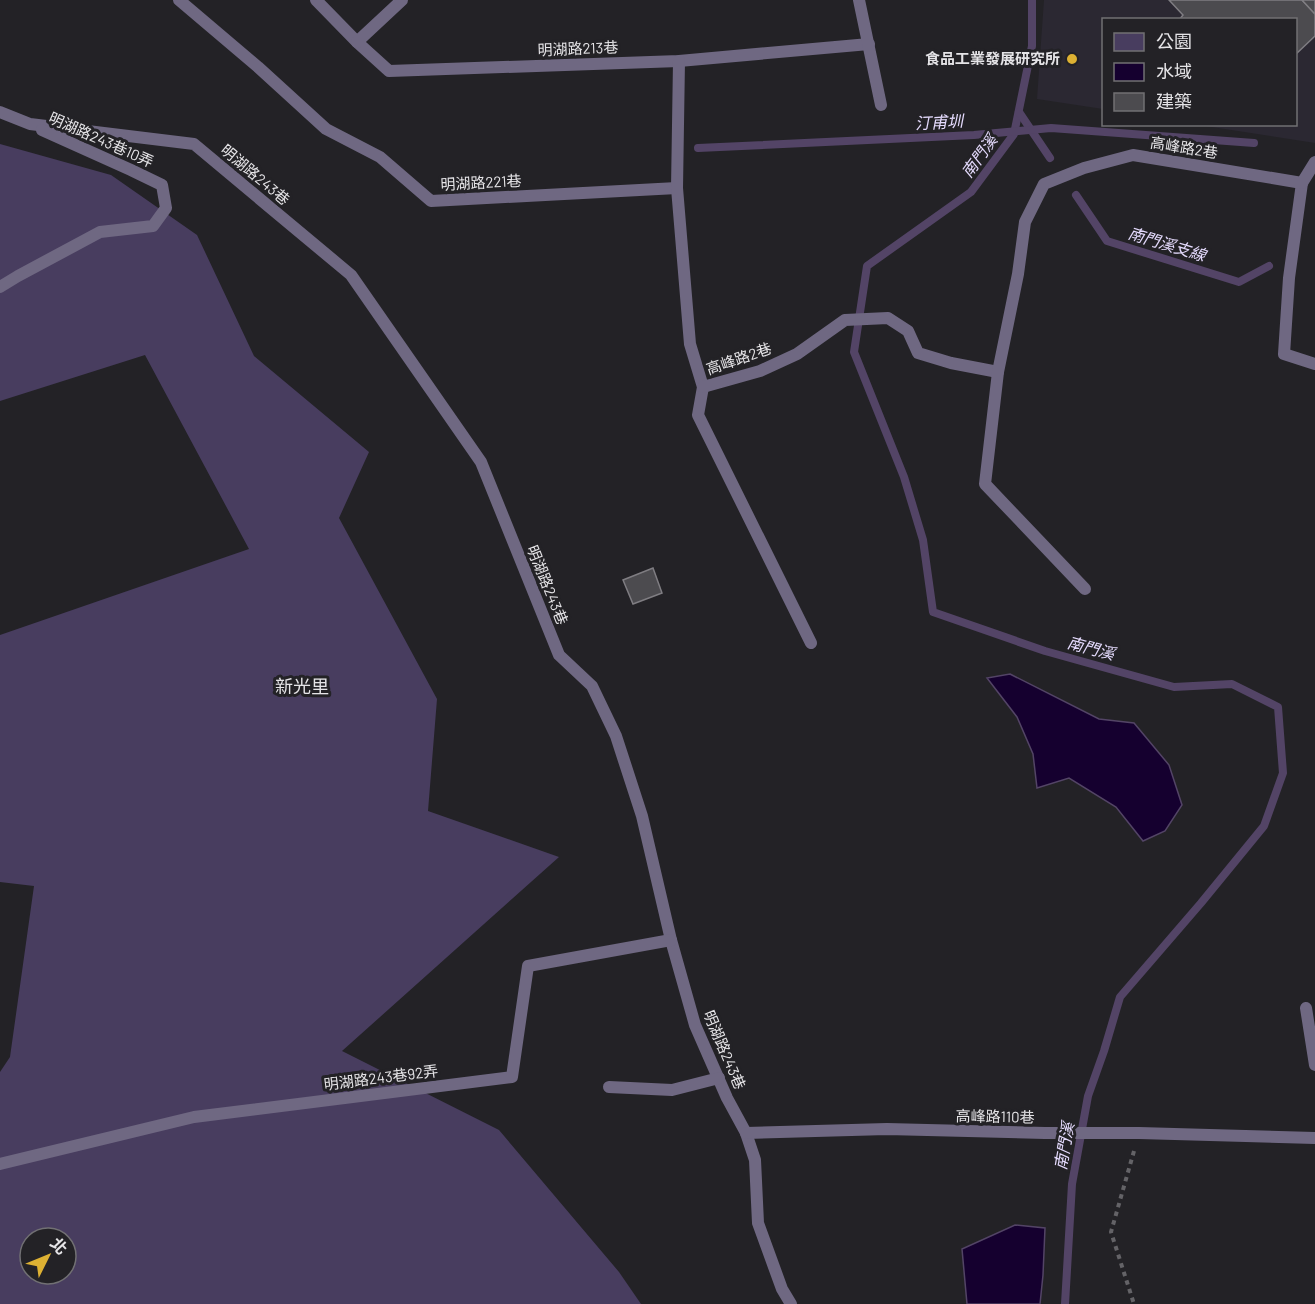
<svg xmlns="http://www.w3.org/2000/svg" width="1315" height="1304" font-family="Barlow,'Noto Sans TC',sans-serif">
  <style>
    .built { fill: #2b2832 }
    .green { fill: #483d5f; fill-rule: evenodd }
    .water { fill: #15002f; stroke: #534466; stroke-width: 1.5 }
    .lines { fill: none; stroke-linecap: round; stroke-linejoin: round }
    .stream { stroke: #534466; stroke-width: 8 }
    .building { fill: #4c4b4f; stroke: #7f7d82; stroke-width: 1.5 }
    .path { stroke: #646367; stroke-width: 4; stroke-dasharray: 4.5 4.5; stroke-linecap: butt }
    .lane { stroke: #6f6882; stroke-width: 12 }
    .poi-dot { fill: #ddb133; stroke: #232226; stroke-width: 2 }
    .labels { text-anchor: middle; stroke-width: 6; stroke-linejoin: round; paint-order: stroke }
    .street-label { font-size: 15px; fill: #e5e4e7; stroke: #232226 }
    .poi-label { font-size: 15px; font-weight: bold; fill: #e5e4e7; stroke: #232226; text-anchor: end }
    .water-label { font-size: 16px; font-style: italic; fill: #e5dbfe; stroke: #232226 }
    .quarter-label { font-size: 18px; fill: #e5e4e7; stroke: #232226 }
  </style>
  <rect width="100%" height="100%" fill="#232226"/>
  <path class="built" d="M1044,0H1315V143L1199,125L1296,124V20H1104L1103,109L1037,99Z"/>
  <path class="green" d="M0,144L111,175L197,235L254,356L369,452L339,518L437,699L428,811L559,857L342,1051L499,1130L619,1272L641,1304H0V1072L10,1057L34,886L0,882V635L249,549L145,355L0,401ZM30,1238H66V1274H30Z"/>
  <g class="water">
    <path d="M1010,674L1099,719L1134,723L1169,765L1182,805L1165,831L1143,841L1116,807L1069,778L1037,788L1033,754L1017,717L987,678Z"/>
    <path d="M1015,1225L1045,1228L1043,1275L1040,1304H967L962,1249Z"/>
  </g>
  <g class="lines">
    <g class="stream">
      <path d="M1032,0V46L1014,134L971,192L867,266L854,352L904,477L923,540L933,612L1045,651L1174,687L1232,684L1278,707L1283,773L1264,826L1201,903L1120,997L1104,1051L1088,1096L1072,1184L1065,1304"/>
      <path d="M1019,112L1050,158"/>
      <path d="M698,148L974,135L1051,128L1254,143"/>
      <path d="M1076,195L1107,241L1239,282L1269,266"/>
    </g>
  </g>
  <g class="building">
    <path d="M1169,0H1302L1315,14V36L1296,54V20H1179L1183,15Z"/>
    <path d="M1302,0H1315V14Z"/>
    <path d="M653,568L662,593L633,604L623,580Z"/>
  </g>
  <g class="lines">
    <path class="path" d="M1134,1151L1111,1232L1134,1304"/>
    <g class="lane">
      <path d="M179,0L258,67L326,129L380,157L431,201L677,188"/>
      <path d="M316,0L357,42L389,71L679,61L869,44"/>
      <path d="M859,0L881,105"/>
      <path d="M357,42L402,0"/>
      <path d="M679,61L677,188L690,344L703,387L698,415L811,643"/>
      <path d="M0,112L30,124L194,144L351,275L481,462L559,655L592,686L616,736L642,816L671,940L695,1025L727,1098L746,1133L755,1160L758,1223L782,1289L791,1304"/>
      <path d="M1302,183L1289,278L1284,354L1315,364"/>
      <path d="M0,287L18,276L100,232L153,226L166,208L162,185L131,170L42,130"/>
      <path d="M703,387L760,371L797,354L845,320L888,318L908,331L918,353L951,363L998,372"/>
      <path d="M1085,589L985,484L998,372L1018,274L1025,222L1044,184L1084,168L1133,155L1302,183L1315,162"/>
      <path d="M1306,1008L1315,1065"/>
      <path d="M609,1087L672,1090L719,1078"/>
      <path d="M746,1133L887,1129L1045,1133H1139L1315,1138"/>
      <path d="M0,1164L194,1117L512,1077L528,966L671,940"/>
    </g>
  </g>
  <circle class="poi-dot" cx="1072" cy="59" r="6"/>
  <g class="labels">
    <g class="street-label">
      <text transform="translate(578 49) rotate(-2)" y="5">明湖路213巷</text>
      <text transform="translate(101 140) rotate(24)" y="5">明湖路243巷10弄</text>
      <text transform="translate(1184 148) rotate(9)" y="5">高峰路2巷</text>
      <text transform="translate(255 175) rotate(40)" y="5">明湖路243巷</text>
      <text transform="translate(481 183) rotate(-3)" y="5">明湖路221巷</text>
      <text transform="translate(739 359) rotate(-19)" y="5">高峰路2巷</text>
      <text transform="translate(547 585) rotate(68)" y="5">明湖路243巷</text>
      <text transform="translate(724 1050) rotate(67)" y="5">明湖路243巷</text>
      <text transform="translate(381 1078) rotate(-7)" y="5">明湖路243巷92弄</text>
      <text transform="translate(995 1117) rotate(1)" y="5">高峰路110巷</text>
    </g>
    <g class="poi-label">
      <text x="1060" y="64">食品工業發展研究所</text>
    </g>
    <g class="water-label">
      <text transform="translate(939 122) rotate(-3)" y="6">汀甫圳</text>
      <text transform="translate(979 156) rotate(-54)" y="6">南門溪</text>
      <text transform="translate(1167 244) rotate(17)" y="6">南門溪支線</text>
      <text transform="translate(1091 648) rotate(15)" y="6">南門溪</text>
      <text transform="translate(1064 1146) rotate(-80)" y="6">南門溪</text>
    </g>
    <g class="quarter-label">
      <text x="302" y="693">新光里</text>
    </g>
  </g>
  <rect x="1102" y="18" width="195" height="108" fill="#232226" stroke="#717073" stroke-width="1.5"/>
  <rect x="1114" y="33" width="30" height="18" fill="#483d5f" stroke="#717073" stroke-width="1.5"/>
  <text x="1156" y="48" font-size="18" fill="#e5e4e7">公園</text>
  <rect x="1114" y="63" width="30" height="18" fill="#15002f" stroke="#717073" stroke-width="1.5"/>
  <text x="1156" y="78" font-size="18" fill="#e5e4e7">水域</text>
  <rect x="1114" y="93" width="30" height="18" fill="#4c4b4f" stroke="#717073" stroke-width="1.5"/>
  <text x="1156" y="108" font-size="18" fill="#e5e4e7">建築</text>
  <g transform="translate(48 1256) rotate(47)"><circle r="28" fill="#232226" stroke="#717073" stroke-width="1.5"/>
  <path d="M0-4.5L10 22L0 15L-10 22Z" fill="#ddb133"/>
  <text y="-9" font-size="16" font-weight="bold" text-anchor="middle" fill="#e5e4e7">北</text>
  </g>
</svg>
